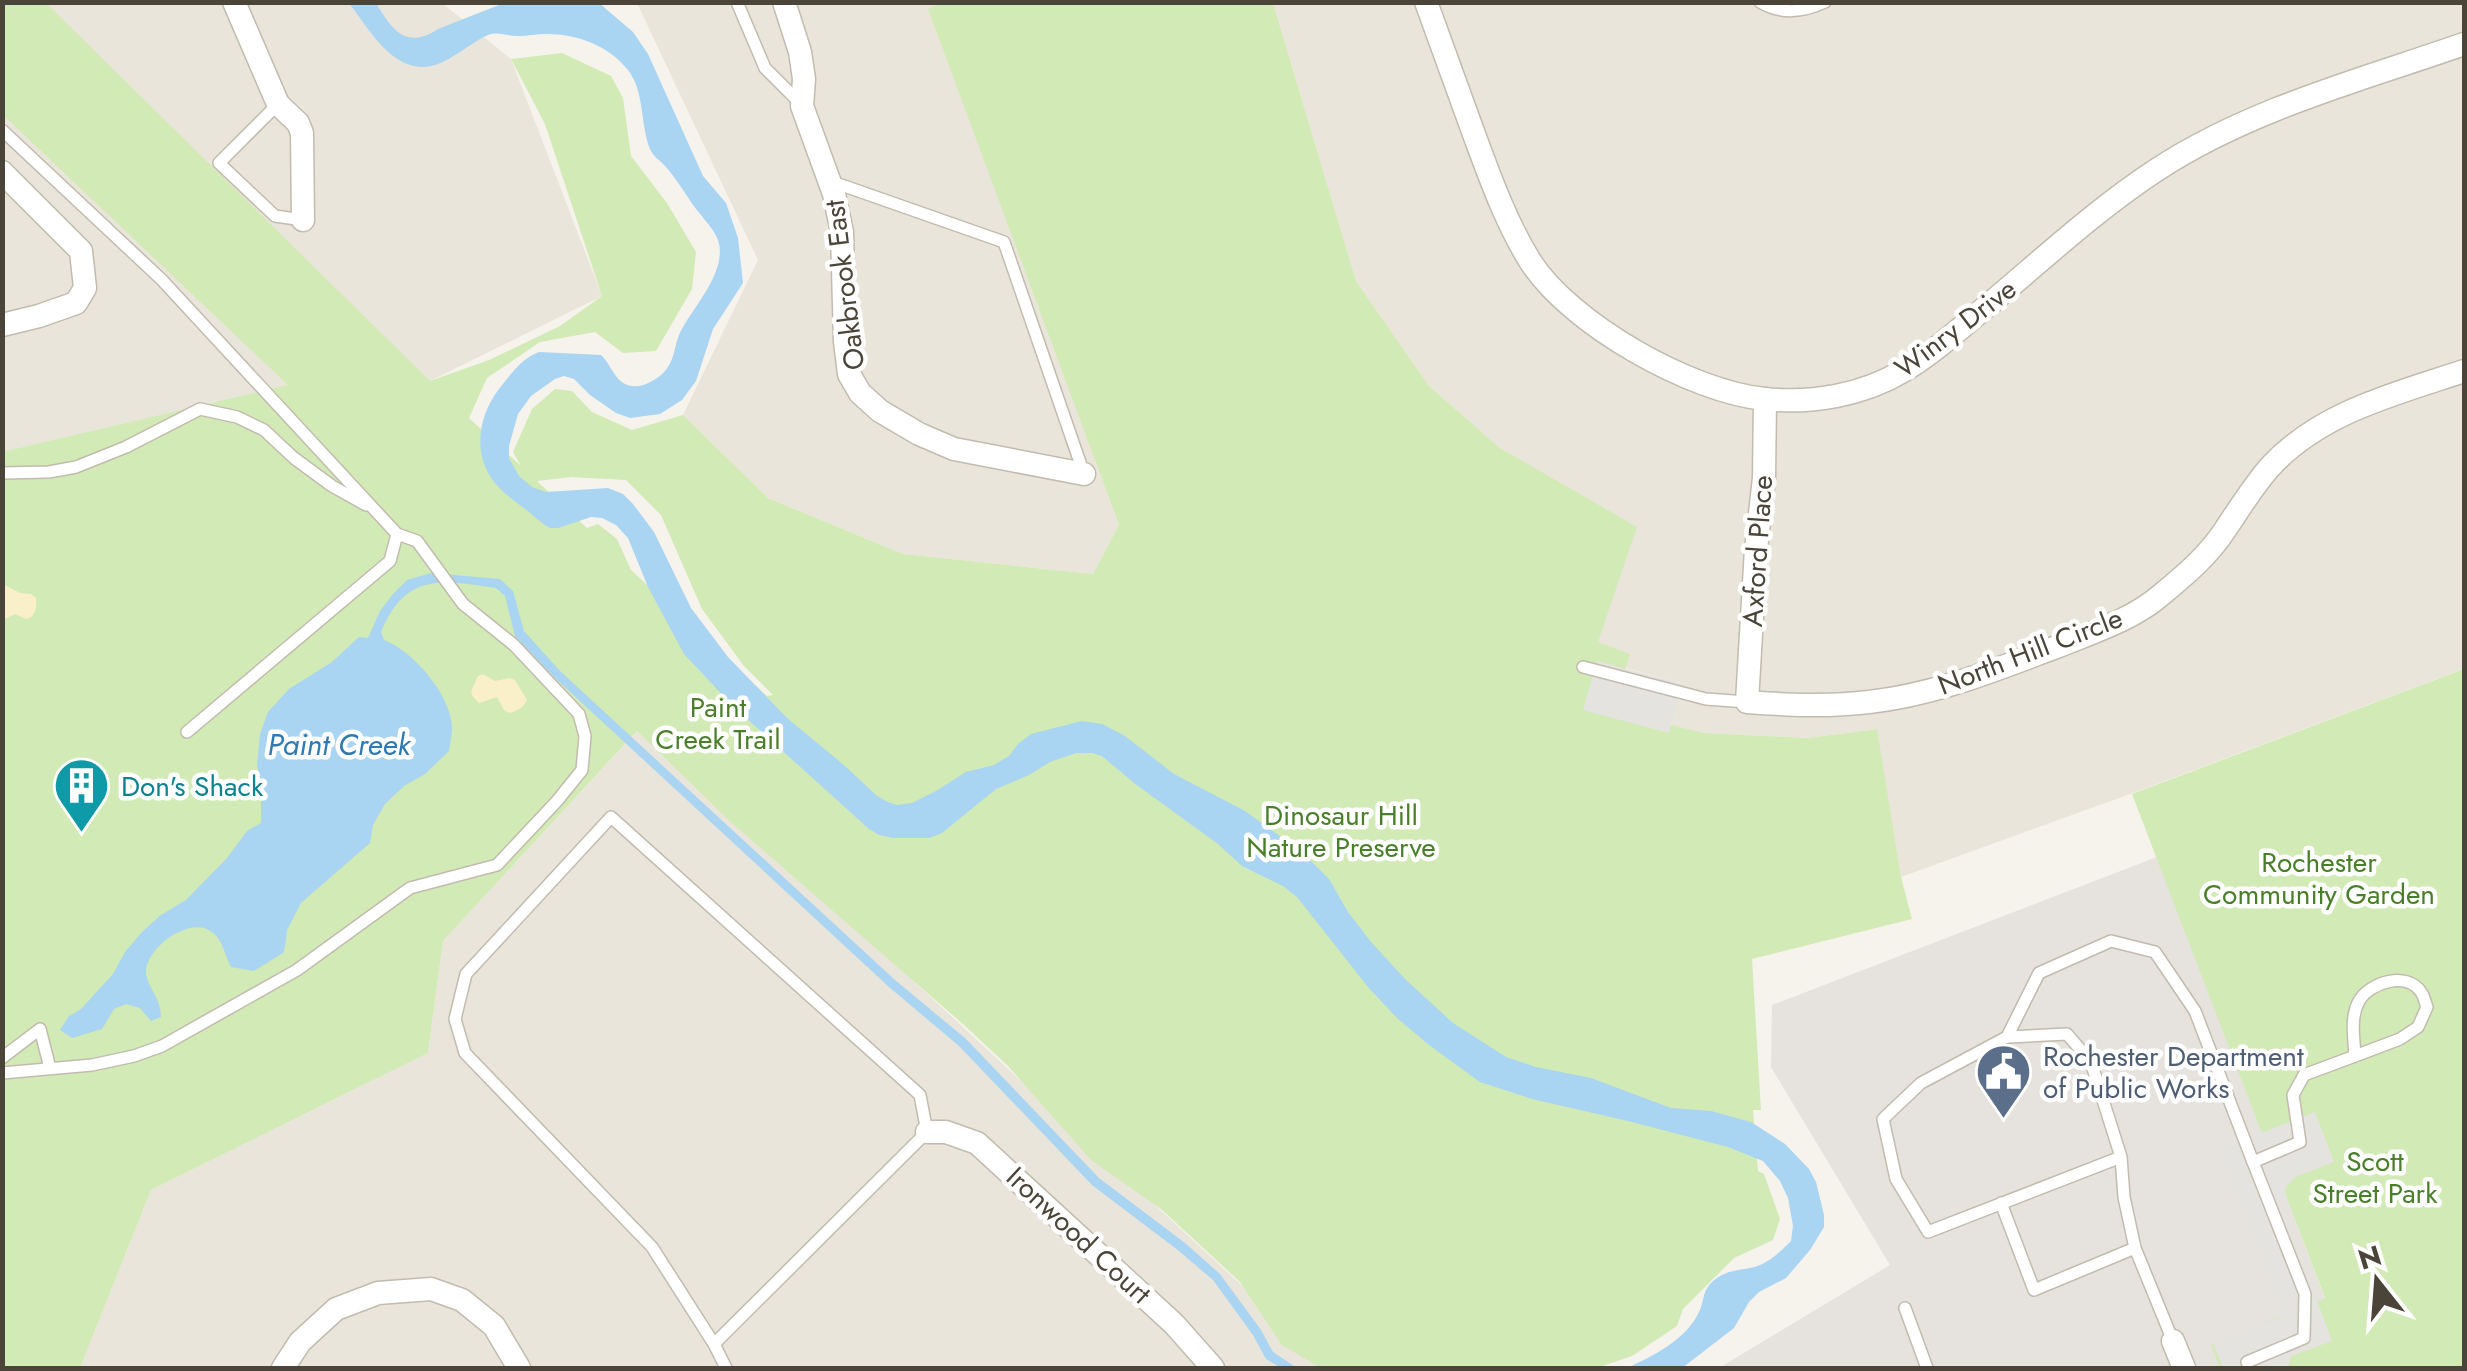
<svg xmlns="http://www.w3.org/2000/svg" width="2467" height="1371" font-family="Jost,sans-serif">
  <style>
    .residential { fill: #eae5da }
    .industrial { fill: #e6e2dd }
    .green { fill: #d2eab5; fill-rule: evenodd }
    .sand { fill: #f9efc9 }
    .parking { fill: #e5e3e0 }
    .water { fill: #a9d4f2 }
    .lines { fill: none; stroke-linecap: round; stroke-linejoin: round }
    .service-casing { stroke: #c2bbae; stroke-width: 14 }
    .minor-casing { stroke: #c2bbae; stroke-width: 25 }
    .service { stroke: #fff; stroke-width: 11 }
    .minor { stroke: #fff; stroke-width: 22 }
    .labels { text-anchor: middle; stroke-width: 9; stroke-linejoin: round; paint-order: stroke }
    .street-label { font-size: 28px; fill: #4b4439; stroke: #fff }
    .park-label { font-size: 28px; fill: #4a7f2a; stroke: #fff }
    .culture-label { font-size: 28px; fill: #0d838f; stroke: #fff; text-anchor: start }
    .service-label { font-size: 28px; fill: #4e5e75; stroke: #fff; text-anchor: start }
    .water-label { font-size: 30px; font-style: italic; fill: #2e7ab2; stroke: #fff }
  </style>
  <rect width="100%" height="100%" fill="#f6f3ec"/>
  <g class="residential">
    <path d="M2,3H442L511,59L602,296L430,381L289,385L3,452Z"/>
    <path d="M637,3H944L929,9L1119,525L1093,574L903,554L768,498L683,415L758,260Z"/>
    <path d="M1273,3H2464V671L2463,669L2133,793L1901,877L1876,729L1808,738L1704,733L1671,727L1682,684L1626,668L1629,654L1587,638L1585,501L1500,448L1429,386L1356,281Z"/>
    <path d="M643,725L828,902L1331,1368H80L151,1190L428,1053L443,941Z"/>
  </g>
  <path class="industrial" d="M2157,857L2325,1299L2212,1345L2220,1368H1719L1890,1265L1771,1067L1772,1005Z"/>
  <g class="green">
    <path d="M944,2L1273,3L1356,281L1429,386L1500,448L1637,527L1598,642L1630,654L1613,711L1704,733L1808,738L1877,729L1901,877L1912,919L1752,959L1761,1110H1753L1758,1171L1764,1174L1780,1219L1773,1240L1734,1258L1683,1309L1677,1326L1632,1356L1597,1368H1321L1282,1345L1240,1282L1161,1209L1091,1160L1009,1067L964,1025L733,824L637,731L443,941L428,1053L151,1190L80,1368H3L2,452L288,385L3,115V3H46L430,381L489,360L560,326L602,296L545,124L511,59L562,53L611,76L623,98L631,156L667,203L696,252L692,289L656,351L623,353L595,332L540,342L487,378L469,418L521,466L513,452L532,409L555,389L572,391L592,412L632,430L683,415L768,498L903,554L1093,574L1119,525L928,9ZM571,477L626,480L661,515L702,609L744,666L773,695L767,696L631,570L617,539L598,524L587,528L537,481Z"/>
    <path d="M2464,669V1368H2220L2211,1345L2325,1298L2132,794Z"/>
  </g>
  <g class="sand">
    <path d="M3,584L20,593L31,594L36,598C37,607 36,617 26,619L15,614L3,620Z"/>
    <path d="M483,674L495,681L510,678L515,680L527,700C523,708 518,711 509,713L504,710L497,697L479,703L473,697L471,691L478,676Z"/>
  </g>
  <g class="parking">
    <path d="M1597,661L1683,684L1669,733L1583,710Z"/>
    <path d="M2315,1112L2334,1162L2295,1177L2286,1187L2282,1207L2332,1341L2291,1356L2288,1368H2223L2213,1343L2283,1316L2219,1149Z"/>
  </g>
  <g class="water">
    <path d="M349,3H376C392,30 406,50 438,29L504,3H599L633,32L648,54L703,176L726,203L738,238L743,283L713,329L696,381L682,400L660,414L630,418L616,413L590,395L574,379L564,376L555,379L531,396L518,414L509,446V458L519,476L532,487L546,492L608,488L623,494L633,504L654,532L691,608L728,657L787,718L845,766L877,796L888,802L897,805L912,803L936,791L966,772L994,765L1009,756L1018,744L1031,734L1082,721L1102,724L1125,736L1174,774L1245,811L1302,852L1329,879L1348,912L1371,942L1406,980L1453,1023L1506,1057L1536,1067L1591,1078L1671,1108L1711,1111L1751,1122L1785,1144L1809,1169L1816,1182L1824,1215V1227L1810,1250L1786,1278L1759,1292L1749,1302L1734,1328L1686,1365L1680,1368H1627C1653,1356 1686,1340 1699,1312C1704,1303 1702,1293 1710,1284C1726,1267 1743,1272 1760,1265C1771,1261 1783,1249 1791,1241L1793,1226L1788,1198L1780,1181L1763,1161L1728,1147L1628,1121L1532,1099L1480,1082L1429,1045L1397,1018L1368,987L1297,897L1283,886L1242,866L1218,844L1134,783L1102,756L1092,753H1076L1050,762L1029,775L996,789L942,833L929,838H893L879,835L869,829L734,707L684,654L648,587L628,538L616,525L602,518L591,517L558,528H550C541,523 533,515 525,509C515,501 503,493 495,483C472,455 478,416 499,389C511,374 522,358 539,352L601,355C612,365 615,384 632,386C643,388 658,379 665,371C676,359 674,342 682,329C695,305 728,270 718,240C715,231 707,223 701,215C688,200 679,181 665,166C660,160 654,158 650,149C640,124 645,92 628,70C609,46 578,34 547,34C537,34 527,36 517,36C507,36 498,31 488,35C467,44 444,69 420,67C387,64 367,26 349,3Z"/>
    <path d="M431,573L500,579L513,591L524,631L560,671L895,980L966,1039L1099,1178L1185,1243L1220,1274L1261,1330L1273,1352L1297,1368H1281L1266,1359L1253,1335L1213,1280L1179,1251L1092,1185L959,1046L889,987L554,677L515,636L505,596L496,588C441,580 406,572 381,632L384,640C413,651 451,695 452,727C452,735 450,744 449,751L425,774L404,786L385,804L373,825L370,843L301,903L287,930L285,947L283,953L254,971L231,967C224,954 224,942 212,932C191,915 146,947 146,972C147,988 161,997 161,1017L151,1021L140,1008L126,1004L114,1009L102,1029L72,1038L60,1030L69,1016L81,1009L113,974L125,952L142,932L161,915L186,900L227,858L247,831L261,823V782L257,766L260,734L268,712L289,689L332,662L359,637L368,638L380,611L393,594L407,580Z"/>
  </g>
  <g class="lines">
    <defs>
      <g id="service">
        <path d="M737,2L765,68L800,103"/>
        <path d="M1760,2C1782,15 1803,12 1825,2"/>
        <path d="M278,104L219,163L275,216L303,220"/>
        <path d="M2,130L162,280L397,534L390,561L187,732"/>
        <path d="M830,181L1004,242L1084,474"/>
        <path d="M2,473L49,472L76,467L126,447L200,409L237,417L264,430L294,458L332,486L366,505"/>
        <path d="M1583,667L1706,699L1747,702"/>
        <path d="M2007,1037L2039,973L2111,941L2155,952L2195,1011L2253,1162"/>
        <path d="M2,1058L40,1029L50,1068"/>
        <path d="M2,1073L92,1065L134,1056L162,1046L297,970L410,888L497,865L557,801L582,770L585,736L579,714L514,645L463,604L417,541L397,534"/>
        <path d="M2121,1157L1928,1232L1896,1179L1883,1119L1921,1083L2007,1037L2067,1034L2091,1062L2121,1157L2124,1197L2135,1248L2173,1341"/>
        <path d="M2001,1203L2034,1290L2135,1248"/>
        <path d="M1905,1308L1927,1368"/>
        <path d="M714,1344L652,1247L465,1053L455,1019L466,974L611,817L920,1095L927,1132L714,1344L726,1368"/>
        <path d="M2247,1362L2304,1338L2305,1294L2253,1162L2300,1142L2293,1095L2304,1075L2355,1056C2354,1038 2350,1017 2359,1001C2370,982 2407,971 2421,992C2424,996 2425,1002 2427,1007L2418,1027L2400,1039L2355,1056"/>
      </g>
      <g id="minor">
        <path d="M234,2L278,104L298,123L302,133L303,220"/>
        <path d="M784,2L800,52L804,79L802,106L834,194L842,232L845,342L849,374L860,393L880,411L919,434L954,449L1084,474"/>
        <path d="M1426,2C1442,47 1459,92 1475,137C1491,180 1506,222 1530,261C1570,324 1691,392 1765,399C1812,404 1863,395 1903,371C1932,354 1956,332 1981,311C2039,263 2095,210 2158,169C2250,109 2361,80 2464,44"/>
        <path d="M2,172L81,251L85,288L76,303L39,316L2,325"/>
        <path d="M1765,399L1764,478L1756,549L1747,702C1788,705 1828,707 1869,702C1935,695 1997,669 2059,646C2093,632 2132,620 2161,595C2184,576 2208,556 2225,530C2239,509 2252,488 2269,468C2320,412 2395,394 2464,371"/>
        <path d="M927,1132H946L977,1143L1174,1324L1213,1368"/>
        <path d="M2173,1341L2184,1368"/>
        <path d="M283,1368L300,1342L336,1309L378,1293L431,1289L462,1300L494,1326L519,1368"/>
      </g>
    </defs>
    <use href="#service" class="service-casing"/>
    <use href="#minor" class="minor-casing"/>
    <use href="#service" class="service"/>
    <use href="#minor" class="minor"/>
  </g>
  <defs>
    <symbol id="building-pin" viewBox="-11 -11 22 30"><path d="M0 17L-7.5 6A9.5 9.5 0 1 1 7.5 6Z" fill="#0f9aa8" stroke="#fff"/><path d="M-4-6H4V6H1V3H-1V6H-4ZM-2.5-4.3h1.7v1.8h-1.7ZM.8-4.3h1.7v1.8H.8ZM-2.5-1h1.7V.8h-1.7ZM.8-1h1.7V.8H.8Z" fill="#fff"/></symbol>
    <symbol id="civic-pin" viewBox="-11 -11 22 30"><path d="M0 17L-7.5 6A9.5 9.5 0 1 1 7.5 6Z" fill="#5c6f8a" stroke="#fff"/><path d="M-.6-6.5H3V-4.5H.6V-3L4-1V1h2V6H-6V1h2V-1L-.6-3ZM-1.2 2.5V6h2.4V2.5Z" fill="#fff"/></symbol>
  </defs>
  <g fill-rule="evenodd">
    <use href="#building-pin" x="50" y="754" width="63" height="86"/>
    <use href="#civic-pin" x="1972" y="1040" width="63" height="86"/>
  </g>
  <g class="labels">
    <g class="street-label">
      <text transform="translate(844 285) rotate(-97)" y="10">Oakbrook East</text>
      <text transform="translate(1955 328) rotate(-37)" y="10">Winry Drive</text>
      <text transform="translate(1757 551) rotate(-86)" y="10">Axford Place</text>
      <text transform="translate(2030 651) rotate(-21)" y="10">North Hill Circle</text>
      <text transform="translate(1079 1235) rotate(43)" y="10">Ironwood Court</text>
    </g>
    <g class="park-label">
      <text x="718" y="717">Paint<tspan x="718" dy="32">Creek Trail</tspan></text>
      <text x="1341" y="825">Dinosaur Hill<tspan x="1341" dy="32">Nature Preserve</tspan></text>
      <text x="2319" y="872">Rochester<tspan x="2319" dy="32">Community Garden</tspan></text>
      <text x="2375" y="1171">Scott<tspan x="2375" dy="32">Street Park</tspan></text>
    </g>
    <g class="culture-label">
      <text x="121" y="796">Don's Shack</text>
    </g>
    <g class="service-label">
      <text x="2043" y="1066">Rochester Department<tspan x="2043" dy="32">of Public Works</tspan></text>
    </g>
    <g class="water-label">
      <text x="339" y="755">Paint Creek</text>
    </g>
  </g>
  <rect width="2467" height="1371" fill="none" stroke="#4b4439" stroke-width="10"/>
  <g transform="translate(2377 1281) rotate(343)" stroke="#ffffff" stroke-width="8" paint-order="stroke">
  <path d="M0-8L18 38L0 25L-18 38Z" fill="#4b4439"/>
  <text y="-15" font-size="28" font-weight="bold" text-anchor="middle" fill="#4b4439">N</text>
  </g>
</svg>
